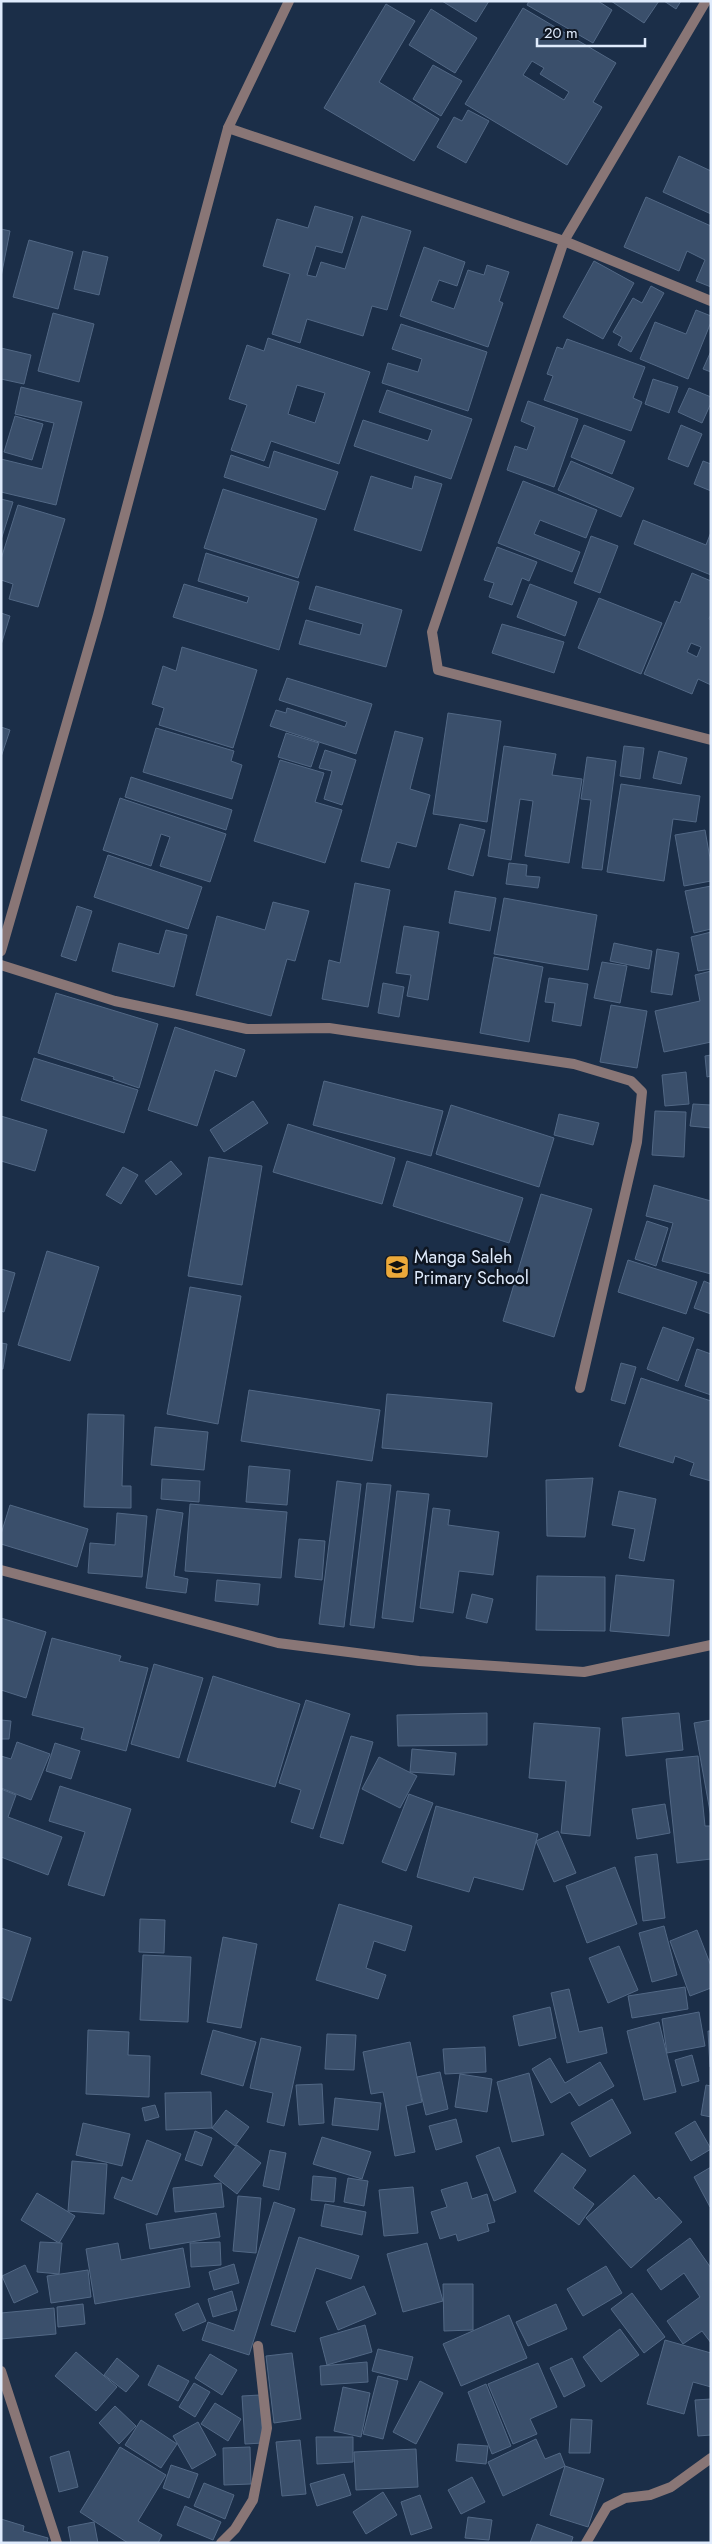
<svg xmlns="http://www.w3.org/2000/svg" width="712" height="2544" font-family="Jost,sans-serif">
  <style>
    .building { fill: #3a4f6b; stroke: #526885; fill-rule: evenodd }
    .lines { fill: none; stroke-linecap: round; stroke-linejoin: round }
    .minor { stroke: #897676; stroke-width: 10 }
    .labels { text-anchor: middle; stroke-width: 5; stroke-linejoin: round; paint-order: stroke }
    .poi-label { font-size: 18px; fill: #dfebfc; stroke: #0e1622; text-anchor: start }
  </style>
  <rect width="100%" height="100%" fill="#1b2e48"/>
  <g class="building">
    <path d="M442,1H489L476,22Z"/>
    <path d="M529,1H598L612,10L593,43L527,5Z"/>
    <path d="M611,1H659L644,23Z"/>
    <path d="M664,1H681L676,9Z"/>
    <path d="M386,4L415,21L379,82L439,119L414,161L324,108Z"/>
    <path d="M523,8L616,63L593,102L602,107L567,165L465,104ZM532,61L544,68L540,74L569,92L564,100L523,75Z"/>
    <path d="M431,9L477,38L455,73L409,45Z"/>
    <path d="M433,65L462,81L441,116L413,99Z"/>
    <path d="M468,110L489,121L466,163L437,147L454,117L462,121Z"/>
    <path d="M679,156L711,171V214L663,192Z"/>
    <path d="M646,197L711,226V287L696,281L705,260L687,251L679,271L624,247Z"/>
    <path d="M315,206L353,217L342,253L316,246L307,275L316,277L321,262L345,269L362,216L411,231L387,310L372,306L363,336L307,319L300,343L272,334L290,274L263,266L277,219L308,228Z"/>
    <path d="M1,229L10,231L1,277Z"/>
    <path d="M29,240L73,252L58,309L13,297Z"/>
    <path d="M424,247L465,262L457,286L439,280L431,301L454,309L468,270L484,275L487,265L509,272L499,301L503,303L488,347L400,316Z"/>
    <path d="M83,251L108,257L99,295L74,289Z"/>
    <path d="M594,261L634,283L603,339L563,317Z"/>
    <path d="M651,286L664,293L631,352L618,345L622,337L613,332L633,298L642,303Z"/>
    <path d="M696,310L711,316V322L688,379L640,359L655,322L686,334Z"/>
    <path d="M53,313L94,324L79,382L38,371Z"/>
    <path d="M401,324L487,352L468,411L382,383L388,363L418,372L422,359L392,349Z"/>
    <path d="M268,338L370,372L339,464L271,441L264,461L231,450L247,405L229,399L247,345L264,351ZM297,385L325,393L315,423L288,414Z"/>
    <path d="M567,339L645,367L633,398L642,402L631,431L544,400L553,376L547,374L557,347L563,349Z"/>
    <path d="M1,348L31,355L24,384L1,379Z"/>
    <path d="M711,351V372L703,369Z"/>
    <path d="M653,379L678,387L669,413L645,404Z"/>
    <path d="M21,387L82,402L56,505L1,492V459L42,469L54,423L15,414Z"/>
    <path d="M689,388L711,397V403L702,423L678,412Z"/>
    <path d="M387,390L472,419L451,479L354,446L363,420L428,441L432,430L379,412Z"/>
    <path d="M528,401L578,419L554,487L507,470L515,446L527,450L535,427L521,421Z"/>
    <path d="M15,416L43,424L32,460L4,452Z"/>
    <path d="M584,425L625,441L612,474L571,457Z"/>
    <path d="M681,425L702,434L688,467L668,459Z"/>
    <path d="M274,451L338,472L325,510L224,477L231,455L269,468Z"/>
    <path d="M571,461L634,488L621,517L558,490Z"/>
    <path d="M703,461L711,464V491L694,484Z"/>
    <path d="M371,476L412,489L415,476L442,484L421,551L354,530Z"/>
    <path d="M523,481L597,510L586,538L540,520L534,534L580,552L572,572L498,543Z"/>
    <path d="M223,489L317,519L298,578L204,548Z"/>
    <path d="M1,499L13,502L1,540Z"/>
    <path d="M18,505L65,519L38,607L9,599L13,584L1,580V559Z"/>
    <path d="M643,520L706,545L711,532V575L634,544Z"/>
    <path d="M591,536L618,546L600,593L574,583Z"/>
    <path d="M497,547L537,562L529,581L522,578L512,605L489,597L494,583L484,580Z"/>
    <path d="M206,553L299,582L279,650L173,617L184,584L247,603L249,597L198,581Z"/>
    <path d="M692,573L711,581V614L709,619L711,620V685L698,679L692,694L644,674L675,601L680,603ZM691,643L701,647L697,657L687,652Z"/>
    <path d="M530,584L577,602L565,636L517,617Z"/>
    <path d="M316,586L402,610L386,667L299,644L306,620L360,635L363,624L309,609Z"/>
    <path d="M599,598L662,623L641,674L578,648Z"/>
    <path d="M1,613L10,616L1,645Z"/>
    <path d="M502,624L564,642L554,673L492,653Z"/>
    <path d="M182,647L257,670L233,748L159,725L164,708L152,704L163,666L176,671Z"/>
    <path d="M287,678L372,704L356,754L270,726L276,710L286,713L287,708L345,727L347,722L279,700Z"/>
    <path d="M448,713L501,721L487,822L433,814Z"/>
    <path d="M1,727L10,730L1,757Z"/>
    <path d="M156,728L234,751L231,761L242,765L232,799L143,772Z"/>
    <path d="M395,731L423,738L410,789L430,795L416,847L397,842L389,868L361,861Z"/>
    <path d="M286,733L319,743L311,767L278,757Z"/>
    <path d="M504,746L556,754L552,775L582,779L569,863L525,856L533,801L520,799L511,860L488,856Z"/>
    <path d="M624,746L644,748L640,779L620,776Z"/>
    <path d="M325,750L356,760L342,805L324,799L332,771L319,768Z"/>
    <path d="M659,751L687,758L681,784L653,778Z"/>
    <path d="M587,757L616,761L602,870L582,868L591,800L581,799Z"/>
    <path d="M280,760L324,773L315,802L342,810L325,863L254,841Z"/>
    <path d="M131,777L232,810L226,830L125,797Z"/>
    <path d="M621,784L700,796L696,822L673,819L664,881L607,872Z"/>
    <path d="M120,798L226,834L210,882L160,866L170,837L161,834L151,866L103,850Z"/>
    <path d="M460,824L485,830L473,876L448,869Z"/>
    <path d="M705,830L711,864V881L684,886L675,835Z"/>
    <path d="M108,855L202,887L188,929L94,897Z"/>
    <path d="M509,863L527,865L526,876L540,877L538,888L506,884Z"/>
    <path d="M355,883L390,890L368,1007L322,999L329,960L340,963Z"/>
    <path d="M711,886V929L694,933L685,891Z"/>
    <path d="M455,891L496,898L490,931L449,923Z"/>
    <path d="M504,898L597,915L588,970L494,954Z"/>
    <path d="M273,902L309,911L295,961L287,959L271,1016L196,995L217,916L265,930Z"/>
    <path d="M77,906L92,911L76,961L61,956Z"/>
    <path d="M404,926L439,932L428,1000L407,996L411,975L396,973Z"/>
    <path d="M166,930L187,935L174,987L112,971L119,943L159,954Z"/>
    <path d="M711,932V969L698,971L691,937Z"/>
    <path d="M614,943L652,951L649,969L610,961Z"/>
    <path d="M657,949L679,953L672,995L651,992Z"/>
    <path d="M494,957L543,967L529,1042L480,1033Z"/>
    <path d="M602,962L627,966L620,1003L594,998Z"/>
    <path d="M711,971V1042L664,1052L655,1011L700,1001L695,975Z"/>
    <path d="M549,978L588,984L581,1026L552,1021L555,1003L545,1002Z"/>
    <path d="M383,983L404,987L399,1017L378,1013Z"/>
    <path d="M56,993L158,1024L139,1088L113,1079L114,1077L38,1053Z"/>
    <path d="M611,1005L647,1011L637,1068L600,1062Z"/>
    <path d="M175,1027L245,1050L236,1077L215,1070L197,1126L148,1110Z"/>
    <path d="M711,1055V1076L707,1077L705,1056Z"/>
    <path d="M34,1058L138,1090L124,1133L21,1100Z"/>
    <path d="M686,1072L689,1104L665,1106L662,1075Z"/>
    <path d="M324,1081L443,1111L431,1156L313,1125Z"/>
    <path d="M253,1101L268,1123L224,1152L210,1130Z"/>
    <path d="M693,1104L711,1105V1128L690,1126Z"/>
    <path d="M451,1105L554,1138L539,1187L436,1154Z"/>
    <path d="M655,1111L686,1112L684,1157L652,1155Z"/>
    <path d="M559,1114L599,1123L593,1145L554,1135Z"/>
    <path d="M1,1116L47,1130L35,1171L1,1161Z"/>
    <path d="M288,1124L395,1158L382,1204L273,1172Z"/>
    <path d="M209,1157L262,1166L242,1285L188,1276Z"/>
    <path d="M171,1161L182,1174L156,1195L145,1181Z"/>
    <path d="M407,1161L523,1198L509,1243L393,1206Z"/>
    <path d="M123,1167L138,1175L121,1204L106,1195Z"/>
    <path d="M654,1185L711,1201V1274L662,1261L673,1223L646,1216Z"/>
    <path d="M541,1194L592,1209L554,1337L503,1321Z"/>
    <path d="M647,1221L668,1228L656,1266L635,1259Z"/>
    <path d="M47,1251L99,1267L70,1361L18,1345Z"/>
    <path d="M628,1260L697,1282L686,1314L618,1292Z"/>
    <path d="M1,1269L15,1273L4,1312L1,1311Z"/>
    <path d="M704,1281L711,1284V1314L694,1308Z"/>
    <path d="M190,1287L241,1296L218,1424L167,1414Z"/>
    <path d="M663,1327L694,1338L678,1381L647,1369Z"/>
    <path d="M1,1343L7,1344L3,1369H1Z"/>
    <path d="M697,1349L711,1354V1395L685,1386Z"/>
    <path d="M621,1363L636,1367L625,1404L611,1400Z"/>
    <path d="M641,1378L711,1401V1481L690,1475L694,1463L675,1456L673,1463L619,1446Z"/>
    <path d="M249,1390L380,1410L372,1461L241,1441Z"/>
    <path d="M387,1394L492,1403L487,1457L382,1448Z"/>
    <path d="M88,1414L124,1415L122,1486H131V1508L84,1507Z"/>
    <path d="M155,1427L208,1432L204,1470L151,1465Z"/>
    <path d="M249,1466L290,1470L287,1505L246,1502Z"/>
    <path d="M593,1478L585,1537L547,1536L546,1480Z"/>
    <path d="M162,1479L200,1481L199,1502L161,1499Z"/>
    <path d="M337,1481L361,1484L344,1627L319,1624Z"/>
    <path d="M367,1483L391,1485L374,1628L350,1625Z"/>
    <path d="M397,1491L429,1494L413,1622L382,1618Z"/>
    <path d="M619,1491L656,1499L644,1561L629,1558L635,1529L612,1525Z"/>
    <path d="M190,1504L287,1512L281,1578L185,1571Z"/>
    <path d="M10,1505L88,1529L77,1567L1,1544V1534Z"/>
    <path d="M433,1508L450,1510L448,1525L499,1532L493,1575L459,1571L453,1613L420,1608Z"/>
    <path d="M157,1509L183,1513L174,1576L188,1579L186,1593L146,1588Z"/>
    <path d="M117,1513L147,1516L142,1577L88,1573L90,1543L115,1545Z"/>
    <path d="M299,1539L325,1541L322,1580L295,1577Z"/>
    <path d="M616,1575L674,1580L669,1636L610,1631Z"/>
    <path d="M537,1576L605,1577V1631L536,1630Z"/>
    <path d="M217,1580L260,1584L258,1605L215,1601Z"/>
    <path d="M472,1594L493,1599L487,1623L466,1618Z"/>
    <path d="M1,1618L46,1632L26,1698L1,1690Z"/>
    <path d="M52,1638L121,1656L119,1661L148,1668L126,1751L81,1739L84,1728L32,1715Z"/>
    <path d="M154,1664L203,1678L179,1758L131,1744Z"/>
    <path d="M213,1676L300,1704L275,1787L187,1761Z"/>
    <path d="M306,1700L350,1714L313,1829L291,1822L301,1790L279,1783Z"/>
    <path d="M487,1713V1745L398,1746L397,1715Z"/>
    <path d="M679,1713L683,1750L626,1756L622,1718Z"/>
    <path d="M1,1720L11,1721L9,1739H1Z"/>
    <path d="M711,1720V1817L694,1723Z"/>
    <path d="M534,1723L600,1728L590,1836L561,1833L566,1781L529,1778Z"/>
    <path d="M351,1736L373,1742L343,1844L320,1837Z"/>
    <path d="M17,1742L50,1754L31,1800L1,1788V1756L11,1759Z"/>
    <path d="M55,1743L80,1751L71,1779L46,1771Z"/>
    <path d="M412,1749L456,1753L454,1775L410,1772Z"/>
    <path d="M698,1756L705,1826H711V1859L677,1863L666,1759Z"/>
    <path d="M379,1757L417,1776L400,1808L362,1789Z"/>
    <path d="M60,1786L131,1809L104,1896L68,1885L85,1832L49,1821Z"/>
    <path d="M1,1789L16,1795L8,1817L62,1837L48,1875L1,1857Z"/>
    <path d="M409,1794L433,1803L406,1871L382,1862Z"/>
    <path d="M665,1804L670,1833L637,1839L632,1809Z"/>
    <path d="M436,1806L538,1834L523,1890L474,1877L469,1892L417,1877Z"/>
    <path d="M558,1831L576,1873L554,1882L536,1841Z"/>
    <path d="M657,1854L665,1918L643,1921L635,1857Z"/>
    <path d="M615,1867L637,1924L587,1943L566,1886Z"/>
    <path d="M339,1904L412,1926L405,1951L374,1941L366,1968L386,1975L378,1999L316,1980Z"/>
    <path d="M140,1919L165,1920L164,1953L139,1952Z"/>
    <path d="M664,1926L677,1975L652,1982L639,1933Z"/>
    <path d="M1,1928L31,1938L11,2001L1,1997Z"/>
    <path d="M697,1930L711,1966V1988L690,1996L670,1941Z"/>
    <path d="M223,1937L257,1944L241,2028L207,2022Z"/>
    <path d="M619,1946L638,1990L608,2003L589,1958Z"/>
    <path d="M143,1955L191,1957L188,2022L140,2020Z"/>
    <path d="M685,1987L688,2009L632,2018L628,1996Z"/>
    <path d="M569,1989L579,2032L602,2027L607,2053L567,2063L551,1993Z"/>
    <path d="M550,2007L556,2038L519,2046L513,2016Z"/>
    <path d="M699,2012L705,2046L667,2053L662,2019Z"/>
    <path d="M659,2022L676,2092L644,2100L627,2031Z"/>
    <path d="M88,2030L129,2032L128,2055L150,2056L149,2097L86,2094Z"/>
    <path d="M213,2030L256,2042L243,2086L201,2074Z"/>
    <path d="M708,2031H711V2067H710Z"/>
    <path d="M327,2034L356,2035L354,2070L325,2069Z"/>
    <path d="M261,2038L301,2047L284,2126L267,2122L273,2093L250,2088Z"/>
    <path d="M410,2042L422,2102L406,2106L415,2152L395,2156L383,2092L371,2094L363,2052Z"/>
    <path d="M485,2047L486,2072L445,2074L443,2049Z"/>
    <path d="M692,2055L699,2081L682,2086L675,2060Z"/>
    <path d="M550,2058L565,2083L600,2062L614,2086L579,2106L570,2092L551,2103L532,2069Z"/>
    <path d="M440,2072L448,2109L426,2115L417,2077Z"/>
    <path d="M529,2073L544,2135L512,2142L497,2082Z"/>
    <path d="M460,2074L492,2079L487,2112L455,2107Z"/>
    <path d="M322,2084L324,2123L299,2125L296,2085Z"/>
    <path d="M706,2085L711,2086V2117L701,2115Z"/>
    <path d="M211,2092L212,2128L166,2130L165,2093Z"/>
    <path d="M335,2098L381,2103L378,2130L332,2125Z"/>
    <path d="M612,2099L631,2133L590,2157L571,2123Z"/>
    <path d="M155,2105L159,2117L145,2121L142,2108Z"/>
    <path d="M226,2110L249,2127L235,2146L212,2128Z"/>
    <path d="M456,2119L462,2142L436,2150L429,2126Z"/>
    <path d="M695,2121L711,2149L691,2161L675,2133Z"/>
    <path d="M83,2123L130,2134L122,2166L76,2155Z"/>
    <path d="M195,2131L212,2138L202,2166L185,2160Z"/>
    <path d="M322,2137L371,2152L362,2179L313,2164Z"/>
    <path d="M147,2140L181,2154L157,2215L114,2198L122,2177L132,2181Z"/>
    <path d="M237,2145L261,2163L237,2194L214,2176Z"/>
    <path d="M499,2147L516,2192L494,2201L476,2156Z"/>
    <path d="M270,2150L286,2153L279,2190L263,2186Z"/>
    <path d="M562,2153L586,2170L573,2188L594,2204L579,2225L534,2191Z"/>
    <path d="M72,2161L107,2164L104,2214L68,2211Z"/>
    <path d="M711,2167V2207H710L694,2177Z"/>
    <path d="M634,2175L656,2200L659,2197L682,2222L631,2268L586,2218Z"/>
    <path d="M313,2176L336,2178L334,2202L311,2200Z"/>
    <path d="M348,2178L368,2181L364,2206L344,2202Z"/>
    <path d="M467,2182L472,2199L487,2194L495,2222L487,2224L489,2231L458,2241L456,2234L440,2239L431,2212L447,2207L441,2190Z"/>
    <path d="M221,2183L224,2207L175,2212L173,2188Z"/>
    <path d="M413,2187L418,2233L384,2236L379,2190Z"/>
    <path d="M37,2193L75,2216L59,2243L21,2220Z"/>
    <path d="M238,2196L261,2198L256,2253L233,2251Z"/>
    <path d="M274,2202L295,2209L249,2355L202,2340L208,2322L234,2331Z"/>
    <path d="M325,2204L366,2212L362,2235L321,2226Z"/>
    <path d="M216,2213L220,2237L150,2249L146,2224Z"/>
    <path d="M299,2237L359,2256L351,2279L316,2268L295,2332L271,2325Z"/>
    <path d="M690,2238L711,2268V2343L702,2331L683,2344L667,2321L700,2297L684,2273L661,2290L647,2270Z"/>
    <path d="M40,2242L62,2243L59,2274L37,2272Z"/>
    <path d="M220,2242L221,2265L191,2267L190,2243Z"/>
    <path d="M118,2243L121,2260L183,2248L190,2287L95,2304L86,2249Z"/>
    <path d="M427,2243L443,2301L403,2312L387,2254Z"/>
    <path d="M234,2264L239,2283L214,2290L209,2272Z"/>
    <path d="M25,2265L38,2292L14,2303L2,2276Z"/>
    <path d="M606,2266L622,2293L583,2316L567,2289Z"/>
    <path d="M88,2270L91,2297L51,2303L47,2276Z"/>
    <path d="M443,2284H473V2330L444,2331Z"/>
    <path d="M364,2286L376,2314L338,2330L326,2302Z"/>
    <path d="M232,2291L237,2310L213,2317L208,2299Z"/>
    <path d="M632,2293L665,2337L644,2353L611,2309Z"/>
    <path d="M198,2303L206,2321L183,2331L175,2314Z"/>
    <path d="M83,2304L85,2324L58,2327L57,2307Z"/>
    <path d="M556,2304L567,2329L528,2346L516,2322Z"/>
    <path d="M54,2308L56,2334L1,2339V2313Z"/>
    <path d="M509,2315L527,2358L461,2386L443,2344Z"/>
    <path d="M365,2325L372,2352L327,2365L320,2338Z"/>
    <path d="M620,2329L639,2355L601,2382L583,2357Z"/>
    <path d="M665,2340L711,2353V2387L693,2382L684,2414L647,2404Z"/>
    <path d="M378,2349L413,2357L407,2380L372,2371Z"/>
    <path d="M76,2352L117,2387L96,2411L55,2376Z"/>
    <path d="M292,2353L301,2419L274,2423L266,2356Z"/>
    <path d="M210,2354L237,2370L222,2395L195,2378Z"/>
    <path d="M117,2358L139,2376L126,2392L104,2375Z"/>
    <path d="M572,2358L585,2386L564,2397L550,2368Z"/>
    <path d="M367,2362L368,2382L321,2385L320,2366Z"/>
    <path d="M538,2363L557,2407L530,2419L537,2434L513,2444L488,2384Z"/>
    <path d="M158,2365L189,2381L178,2401L148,2385Z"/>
    <path d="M378,2376L398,2381L383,2439L363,2434Z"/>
    <path d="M420,2381L443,2393L416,2444L393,2432Z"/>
    <path d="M194,2383L210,2392L195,2417L179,2407Z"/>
    <path d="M486,2384L511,2446L492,2454L468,2392Z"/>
    <path d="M343,2387L370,2393L361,2437L334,2431Z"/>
    <path d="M260,2395L263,2443L245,2444L242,2396Z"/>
    <path d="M711,2399V2435L698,2436L695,2400Z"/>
    <path d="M215,2403L241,2419L228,2441L201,2424Z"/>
    <path d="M115,2406L136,2426L119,2444L99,2423Z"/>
    <path d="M571,2419L592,2420L590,2453H569Z"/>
    <path d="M141,2420L177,2444L161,2468L125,2445Z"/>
    <path d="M198,2422L216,2455L192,2469L173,2436Z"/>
    <path d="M316,2437H353V2462L317,2464Z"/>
    <path d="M536,2439L545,2459L560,2453L565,2466L503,2496L488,2462Z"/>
    <path d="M300,2440L306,2494L282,2496L276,2442Z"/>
    <path d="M458,2444L488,2446L486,2464L456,2461Z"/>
    <path d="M120,2447L166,2475L138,2521L162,2535L158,2543H128L80,2512Z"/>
    <path d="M250,2447L251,2484L224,2485L223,2448Z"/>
    <path d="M416,2449L418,2487L356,2490L354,2452Z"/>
    <path d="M69,2451L78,2487L59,2492L50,2457Z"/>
    <path d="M171,2465L198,2474L189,2498L163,2488Z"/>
    <path d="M565,2466L604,2479L588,2527L550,2515Z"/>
    <path d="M344,2474L351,2495L317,2506L310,2484Z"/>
    <path d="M472,2477L485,2502L461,2514L448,2490Z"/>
    <path d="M204,2483L234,2495L225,2519L194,2506Z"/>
    <path d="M383,2492L397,2515L366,2534L353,2512Z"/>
    <path d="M420,2495L432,2528L411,2535L401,2502Z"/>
    <path d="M185,2506L221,2522L213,2540L177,2525Z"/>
    <path d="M468,2517L492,2520L489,2540L465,2538Z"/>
    <path d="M1,2519L24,2526L23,2531L48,2538L47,2543H1Z"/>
    <path d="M94,2522L98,2543H71L68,2527Z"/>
    <path d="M537,2524L573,2537L571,2543H530Z"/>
  </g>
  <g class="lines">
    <g class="minor">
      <path d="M706,1L564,241L432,632L438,670L711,740"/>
      <path d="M228,128L564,241L711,301"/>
      <path d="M1,951L98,615L228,128L289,1"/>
      <path d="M1,965L115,1001L247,1029L329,1028L574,1064L631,1081L642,1092L637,1142L580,1388"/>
      <path d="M1,1570L278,1643L419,1661L584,1672L711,1645"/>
      <path d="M1,2371L57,2543"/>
      <path d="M221,2543L235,2529L253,2500L267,2428L258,2346"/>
      <path d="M586,2543L607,2507L625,2498L650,2495L671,2487L711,2458"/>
    </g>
  </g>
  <defs>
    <symbol id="school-square" viewBox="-11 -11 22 22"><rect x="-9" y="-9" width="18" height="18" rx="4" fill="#eca93a" stroke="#0e1622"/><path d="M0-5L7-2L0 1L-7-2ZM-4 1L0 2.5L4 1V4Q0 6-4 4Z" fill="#111"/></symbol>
  </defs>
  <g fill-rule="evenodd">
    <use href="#school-square" x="383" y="1253" width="28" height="28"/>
  </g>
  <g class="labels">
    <g class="poi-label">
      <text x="414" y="1263">Manga Saleh<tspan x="414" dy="21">Primary School</tspan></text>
    </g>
  </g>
  <rect width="712" height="2544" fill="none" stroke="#dfebfc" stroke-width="5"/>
  <path d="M537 38v8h108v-8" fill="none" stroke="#dfebfc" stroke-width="2.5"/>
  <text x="544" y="38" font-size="15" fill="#dfebfc" stroke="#0e1622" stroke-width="4" paint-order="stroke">20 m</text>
</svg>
